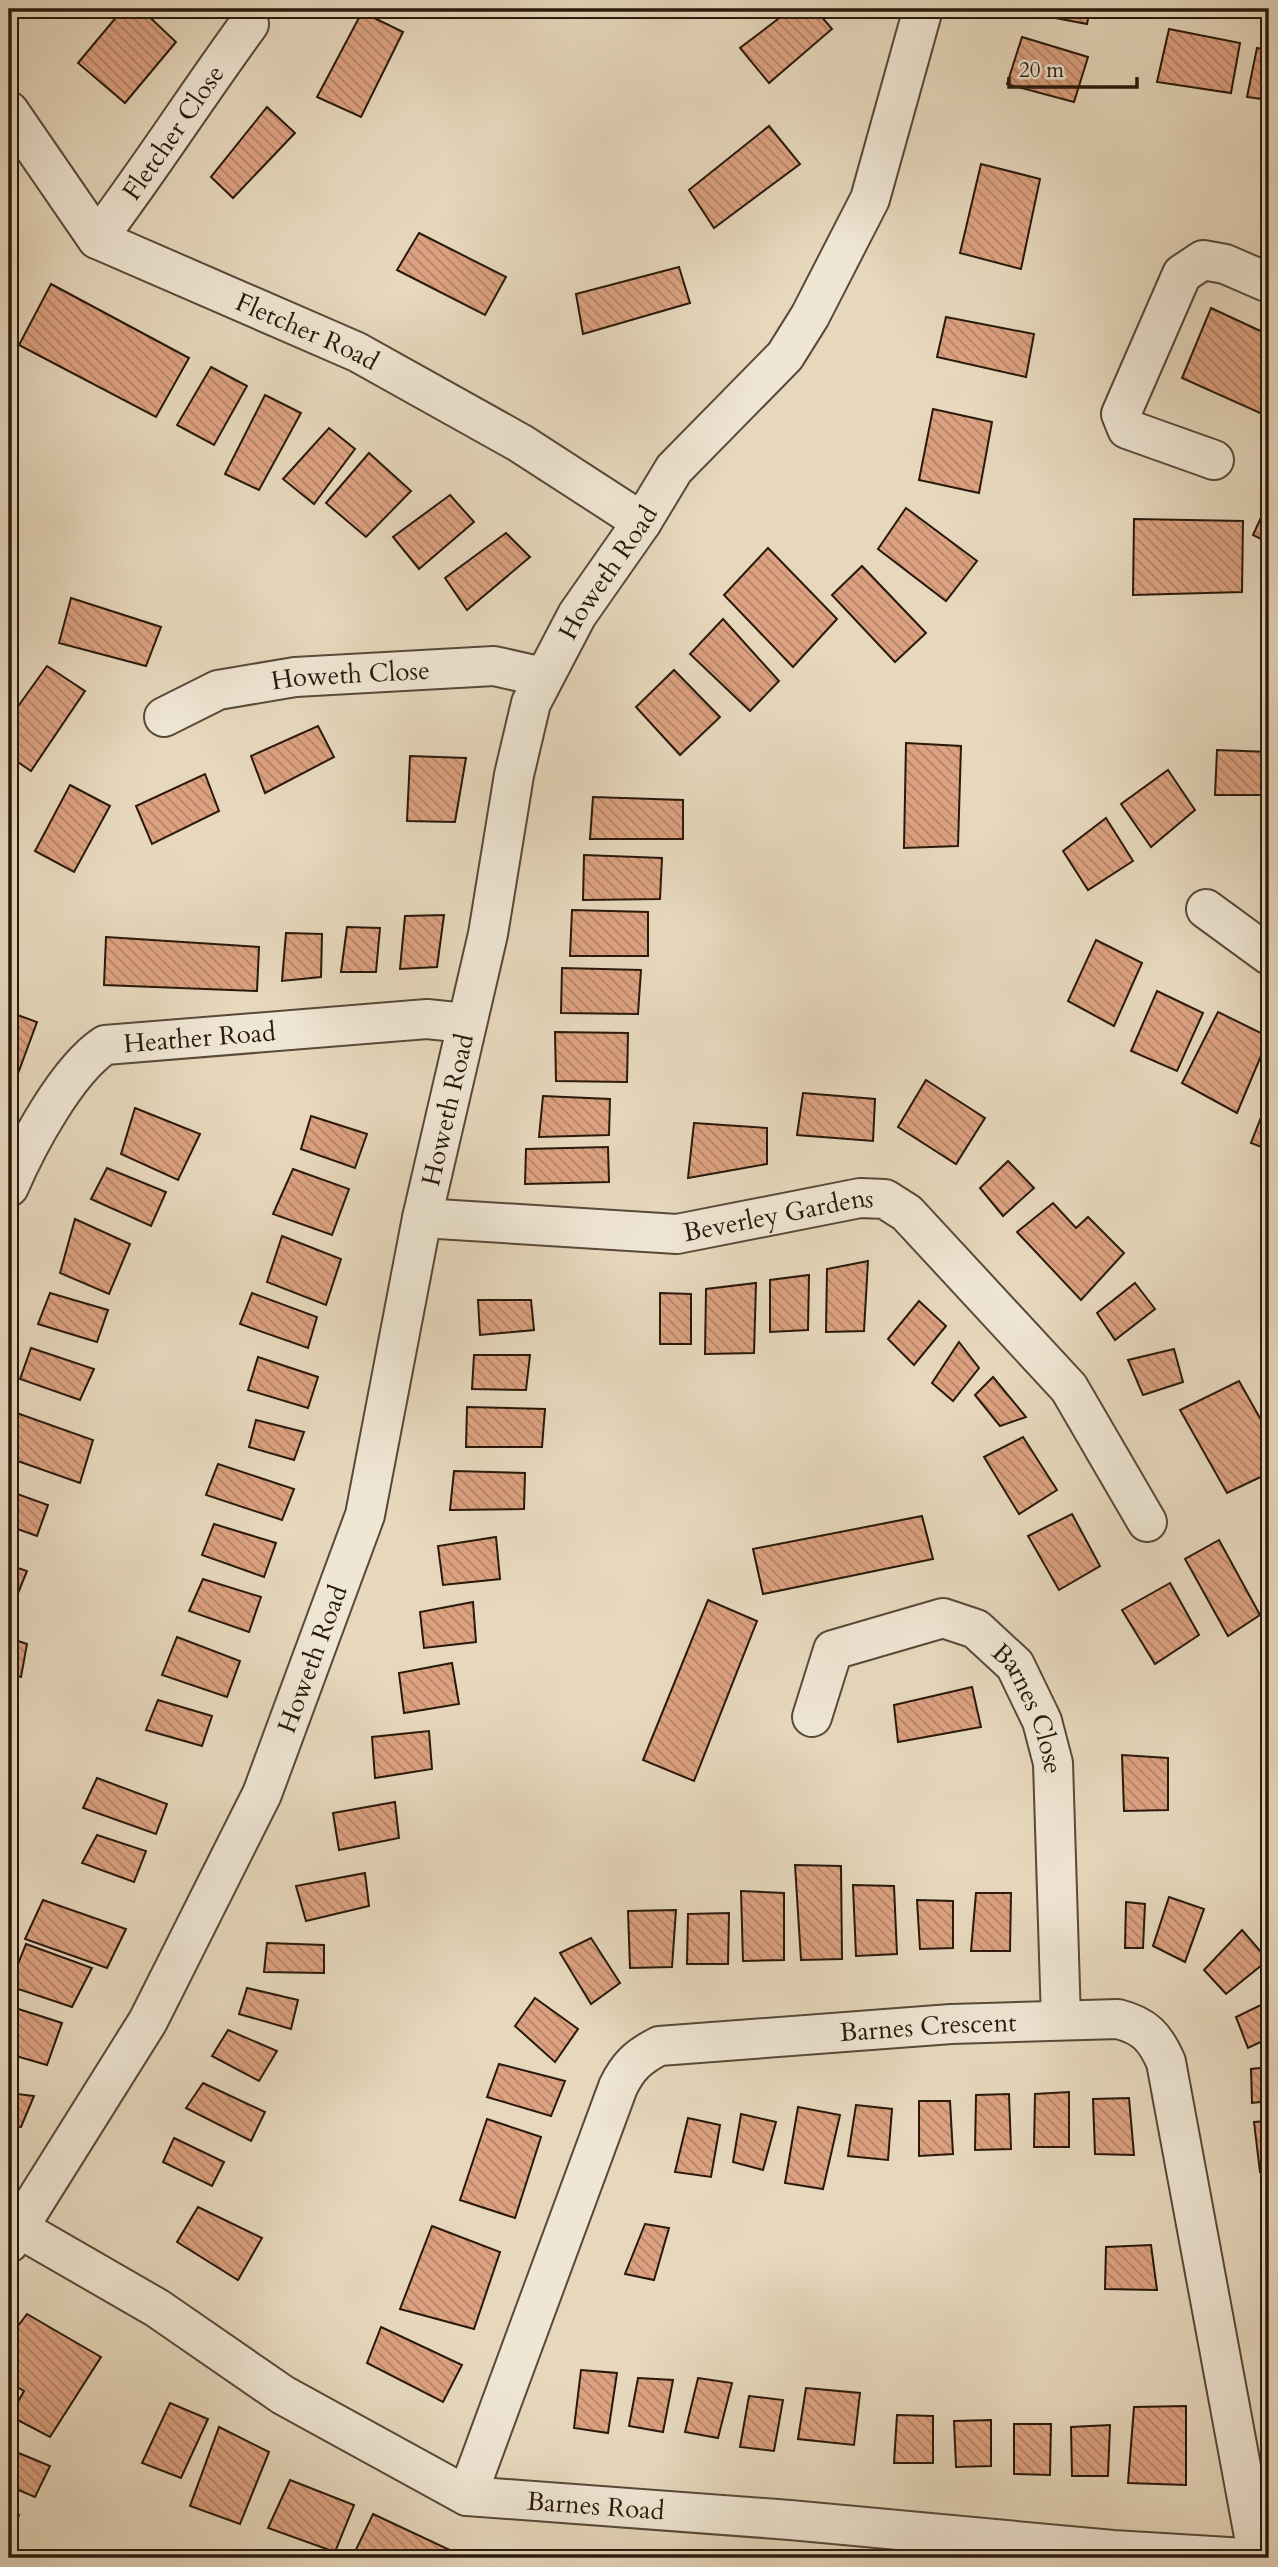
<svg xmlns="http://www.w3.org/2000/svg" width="1278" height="2567" font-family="Cardo,serif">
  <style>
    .building { fill: url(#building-back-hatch); stroke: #29190b; stroke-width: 2 }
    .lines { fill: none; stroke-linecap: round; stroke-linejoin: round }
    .minor-casing { stroke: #584938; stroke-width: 42 }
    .minor { stroke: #efe6d4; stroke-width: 38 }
    .labels { text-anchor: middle; stroke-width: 7; stroke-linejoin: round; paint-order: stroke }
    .street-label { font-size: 26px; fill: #29190b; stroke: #efe6d4 }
  </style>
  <defs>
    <pattern id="building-back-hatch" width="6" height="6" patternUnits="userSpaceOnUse" patternTransform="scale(1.75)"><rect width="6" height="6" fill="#dda281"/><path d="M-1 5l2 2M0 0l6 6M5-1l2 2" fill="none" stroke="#b38368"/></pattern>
  </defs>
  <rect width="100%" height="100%" fill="#e7d8bd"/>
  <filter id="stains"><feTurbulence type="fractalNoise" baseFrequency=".00286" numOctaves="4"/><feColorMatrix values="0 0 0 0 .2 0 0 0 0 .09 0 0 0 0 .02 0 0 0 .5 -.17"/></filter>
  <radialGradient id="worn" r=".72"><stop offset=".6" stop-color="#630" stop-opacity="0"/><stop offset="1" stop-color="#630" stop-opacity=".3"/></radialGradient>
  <g class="building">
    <path d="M123,9H141L176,42L125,103L78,63Z"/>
    <path d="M791,9H815L832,29L769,83L740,48Z"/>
    <path d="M1030,9H1090L1087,24L1029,13Z"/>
    <path d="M362,12L403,32L361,117L317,97Z"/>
    <path d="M1169,29L1240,43L1231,93L1157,82Z"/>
    <path d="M1022,37L1088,57L1074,102L1007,84Z"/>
    <path d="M1257,48L1269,50V100L1247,97Z"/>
    <path d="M267,107L295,133L233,198L211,177Z"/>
    <path d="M769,126L800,164L714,228L689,190Z"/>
    <path d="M981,164L1040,179L1021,269L960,253Z"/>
    <path d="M419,233L506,277L485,315L397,270Z"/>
    <path d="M679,267L690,303L583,334L576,294Z"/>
    <path d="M51,284L189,358L156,417L19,345Z"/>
    <path d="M1211,308L1269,335V417L1182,378Z"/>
    <path d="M946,317L1034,334L1026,377L937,357Z"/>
    <path d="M211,367L247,386L214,445L177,425Z"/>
    <path d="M265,395L301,413L259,490L225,474Z"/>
    <path d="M933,409L992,422L979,493L919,480Z"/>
    <path d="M329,428L355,449L314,504L283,479Z"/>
    <path d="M369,453L411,491L366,537L326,503Z"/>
    <path d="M450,495L474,522L419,569L393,537Z"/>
    <path d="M1269,500V543L1253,535Z"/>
    <path d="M906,508L977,561L946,601L878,549Z"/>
    <path d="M1134,519L1243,521L1242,592L1133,595Z"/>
    <path d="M506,533L530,557L467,610L445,578Z"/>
    <path d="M768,548L837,619L793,667L724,595Z"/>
    <path d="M862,566L926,633L895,662L832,595Z"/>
    <path d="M71,598L161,627L146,666L59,643Z"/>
    <path d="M723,619L779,681L750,711L690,654Z"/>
    <path d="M47,666L85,691L31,771L9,756V719Z"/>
    <path d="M674,670L720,717L680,755L636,707Z"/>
    <path d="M318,726L334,757L265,793L251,756Z"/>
    <path d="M906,743L961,746L958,846L904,848Z"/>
    <path d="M1217,750L1269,752V795H1215Z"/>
    <path d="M410,756L466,758L455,822L407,821Z"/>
    <path d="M1168,770L1195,810L1151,847L1121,804Z"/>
    <path d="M205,774L219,811L152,844L136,806Z"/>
    <path d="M70,785L110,806L74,872L35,851Z"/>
    <path d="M593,797L683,800V839H590Z"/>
    <path d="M1106,818L1133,861L1088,890L1063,851Z"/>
    <path d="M584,855L662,858L660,899L583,900Z"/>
    <path d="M572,910L648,912V956H570Z"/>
    <path d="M444,915L437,967L400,969L405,916Z"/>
    <path d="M347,927L380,928L376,972H341Z"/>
    <path d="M286,933L322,934L321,977L282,981Z"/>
    <path d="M106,937L259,947L257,991L104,985Z"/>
    <path d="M1096,940L1142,963L1114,1026L1068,1001Z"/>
    <path d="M562,968L641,970L638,1014L561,1013Z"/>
    <path d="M1157,991L1203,1013L1177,1071L1131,1051Z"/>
    <path d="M9,1012L37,1022L13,1087L9,1086Z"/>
    <path d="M1218,1012L1269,1037L1237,1113L1182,1083Z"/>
    <path d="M555,1032L628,1033L627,1082L556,1081Z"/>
    <path d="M926,1080L985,1118L956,1164L898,1127Z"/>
    <path d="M803,1093L875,1099L873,1141L797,1135Z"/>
    <path d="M543,1096L610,1099L609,1135L539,1137Z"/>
    <path d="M1269,1097V1150L1251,1143Z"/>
    <path d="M135,1108L200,1134L178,1180L121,1154Z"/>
    <path d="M311,1116L367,1134L355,1168L301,1149Z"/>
    <path d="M694,1123L767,1128V1164L688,1178Z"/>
    <path d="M608,1147L609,1182L525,1184L526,1149Z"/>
    <path d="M1008,1161L1034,1188L1003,1216L980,1188Z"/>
    <path d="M107,1168L166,1192L151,1226L91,1199Z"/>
    <path d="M293,1169L349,1189L332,1235L273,1214Z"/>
    <path d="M1053,1203L1076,1228L1088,1217L1124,1253L1081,1300L1017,1232Z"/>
    <path d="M75,1219L130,1244L109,1294L60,1273Z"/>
    <path d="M282,1236L341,1259L326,1305L267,1282Z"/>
    <path d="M868,1261L864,1331L826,1332L827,1269Z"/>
    <path d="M809,1275L808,1330L770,1332V1280Z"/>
    <path d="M756,1283L754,1353L705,1354L706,1289Z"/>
    <path d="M1135,1283L1155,1309L1115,1340L1097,1313Z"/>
    <path d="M50,1293L108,1310L97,1342L38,1324Z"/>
    <path d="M252,1293L317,1317L308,1348L240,1324Z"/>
    <path d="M660,1293L691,1294V1344H660Z"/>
    <path d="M478,1300H531L534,1330L480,1335Z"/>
    <path d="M919,1301L946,1326L914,1365L888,1339Z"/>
    <path d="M959,1342L979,1368L953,1401L932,1383Z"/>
    <path d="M31,1348L94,1369L80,1400L20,1379Z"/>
    <path d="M1174,1349L1183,1382L1143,1395L1128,1360Z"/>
    <path d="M474,1355H530L526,1390L472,1389Z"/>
    <path d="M258,1357L318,1377L308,1408L248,1390Z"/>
    <path d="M993,1377L1026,1417L1000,1426L975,1395Z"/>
    <path d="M1239,1381L1269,1434V1473L1227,1493L1180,1410Z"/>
    <path d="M467,1407L545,1409L542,1447H466Z"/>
    <path d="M11,1411L93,1440L80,1483L9,1458Z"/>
    <path d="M256,1420L304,1432L294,1460L249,1447Z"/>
    <path d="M1023,1437L1057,1490L1019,1514L984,1457Z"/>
    <path d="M218,1464L294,1489L282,1520L206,1495Z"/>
    <path d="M454,1471L525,1473L524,1509L450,1510Z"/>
    <path d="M9,1491L48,1505L37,1536L9,1526Z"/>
    <path d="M1072,1514L1100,1566L1059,1590L1028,1536Z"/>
    <path d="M922,1516L933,1559L763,1594L753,1549Z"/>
    <path d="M214,1524L276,1543L264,1577L202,1555Z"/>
    <path d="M496,1537L500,1579L443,1585L438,1546Z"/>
    <path d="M1219,1540L1260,1615L1228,1636L1185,1559Z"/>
    <path d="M9,1565L27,1571L14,1603L9,1602Z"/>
    <path d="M203,1579L261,1597L249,1632L189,1611Z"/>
    <path d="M1170,1583L1199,1635L1155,1664L1122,1610Z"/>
    <path d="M708,1600L757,1621L694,1781L643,1760Z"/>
    <path d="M473,1602L476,1642L424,1648L420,1612Z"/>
    <path d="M177,1637L240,1661L227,1697L162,1675Z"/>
    <path d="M9,1638L27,1644L21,1677L9,1673Z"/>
    <path d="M452,1663L459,1704L404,1713L399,1673Z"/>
    <path d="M972,1687L981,1727L898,1742L894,1705Z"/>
    <path d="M158,1700L212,1716L202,1746L146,1730Z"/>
    <path d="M429,1731L432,1769L375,1778L372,1737Z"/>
    <path d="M1122,1755L1168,1758V1810L1124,1811Z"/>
    <path d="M97,1778L167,1804L156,1834L83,1808Z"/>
    <path d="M395,1802L399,1838L339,1850L333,1813Z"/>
    <path d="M97,1835L146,1851L134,1882L82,1863Z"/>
    <path d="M795,1865L841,1866L842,1959L801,1960Z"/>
    <path d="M365,1873L369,1906L306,1921L296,1886Z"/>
    <path d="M853,1885L894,1886L897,1954L856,1956Z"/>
    <path d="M741,1891L784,1893V1960L743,1961Z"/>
    <path d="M976,1893H1011L1010,1951H971Z"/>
    <path d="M1169,1897L1204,1909L1185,1962L1153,1946Z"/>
    <path d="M43,1900L126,1929L107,1968L25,1939Z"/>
    <path d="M917,1900L953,1901V1948L920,1949Z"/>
    <path d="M1126,1902L1145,1904L1143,1948H1125Z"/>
    <path d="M676,1910L672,1967L630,1968L628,1911Z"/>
    <path d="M729,1913L728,1964H687L688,1914Z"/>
    <path d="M1242,1930L1268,1960L1226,1994L1204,1970Z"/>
    <path d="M591,1938L620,1983L591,2004L560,1953Z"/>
    <path d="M267,1943L324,1945V1973L264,1972Z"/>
    <path d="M26,1944L92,1968L72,2007L9,1986Z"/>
    <path d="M247,1988L298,2000L291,2029L239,2014Z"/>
    <path d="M535,1998L578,2029L555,2062L515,2026Z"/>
    <path d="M1269,2001V2038L1248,2048L1236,2017Z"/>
    <path d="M9,2006L62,2023L47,2065L9,2054Z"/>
    <path d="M228,2030L277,2051L259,2081L212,2056Z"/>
    <path d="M499,2064L565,2081L551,2116L487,2097Z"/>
    <path d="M1269,2067V2101L1252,2103L1251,2069Z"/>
    <path d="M203,2083L265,2112L251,2141L186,2108Z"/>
    <path d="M1069,2092V2147H1034L1035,2094Z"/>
    <path d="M9,2093L34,2096L21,2127L9,2126Z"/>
    <path d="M1009,2094L1011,2149L975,2150L976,2095Z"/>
    <path d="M1129,2098L1134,2155L1095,2154L1093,2099Z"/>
    <path d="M919,2101H950L953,2154L919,2156Z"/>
    <path d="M856,2105L892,2109L888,2160L848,2156Z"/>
    <path d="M798,2107L840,2115L823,2189L785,2183Z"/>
    <path d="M741,2114L776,2122L763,2170L733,2162Z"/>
    <path d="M688,2118L720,2125L711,2177L675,2172Z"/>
    <path d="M487,2119L541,2137L515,2218L460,2200Z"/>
    <path d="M1269,2121V2171L1260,2172L1254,2122Z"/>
    <path d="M174,2138L224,2162L212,2186L163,2162Z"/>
    <path d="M1269,2183V2217H1267L1263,2184Z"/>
    <path d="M198,2207L262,2238L238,2280L177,2242Z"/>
    <path d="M645,2224L669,2228L654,2280L625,2274Z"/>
    <path d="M432,2226L500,2252L474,2329L400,2309Z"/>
    <path d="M1151,2245L1157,2290L1105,2289L1106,2247Z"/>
    <path d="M27,2314L101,2357L50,2437L10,2416L24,2391L9,2382V2338Z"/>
    <path d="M381,2327L462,2365L443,2402L367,2363Z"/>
    <path d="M581,2370L617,2373L608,2433L574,2428Z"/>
    <path d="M638,2378L673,2380L663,2432L629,2426Z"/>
    <path d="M698,2378L732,2383L718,2438L685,2432Z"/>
    <path d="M806,2388L860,2393L854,2445L798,2439Z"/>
    <path d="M749,2396L783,2400L774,2451L740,2447Z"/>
    <path d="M170,2403L208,2419L181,2478L142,2463Z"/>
    <path d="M1186,2406V2485L1128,2483L1134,2407Z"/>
    <path d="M897,2415L933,2416V2463H894Z"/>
    <path d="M991,2420V2466L956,2467L954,2421Z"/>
    <path d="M1014,2424H1051L1050,2475L1014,2474Z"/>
    <path d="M1110,2425L1108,2476H1072L1071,2427Z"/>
    <path d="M219,2427L269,2452L240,2524L190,2506Z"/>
    <path d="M9,2449L50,2466L35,2497L9,2486Z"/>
    <path d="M290,2480L354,2505L335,2552L268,2528Z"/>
    <path d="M9,2511L19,2515L9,2537Z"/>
    <path d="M373,2514L452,2551L449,2558H352Z"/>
  </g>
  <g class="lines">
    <defs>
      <g id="minor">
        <path id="s1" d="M9,111L97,239L357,352L520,443L642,522"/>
        <path id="s2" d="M97,239C150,169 197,95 249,24"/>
        <path d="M1214,460L1127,429L1121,414L1182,274L1203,260L1225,264L1269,283"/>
        <path id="s3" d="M164,717L218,690L295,677L494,666L543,677"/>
        <path d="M1206,909L1269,955"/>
        <path id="s4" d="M9,1187C27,1145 67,1070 105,1045L427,1019L465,1023"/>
        <path id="s5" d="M422,1218L677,1234L860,1198L885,1199L907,1213L1069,1388L1147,1522"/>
        <path id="s6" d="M812,1717L833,1650L943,1618L976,1629L1015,1665L1042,1721L1053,1763L1061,2020"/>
        <path id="s7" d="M9,2219L20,2229L157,2308L283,2395L467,2496L790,2520L1113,2550L1245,2558"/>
        <path id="s8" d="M9,2243L148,2021L262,1794L365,1515L422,1218L488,934L514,775L531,703L577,615L642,522L674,469L785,356L810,316L870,199L923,9"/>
        <path id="s9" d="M467,2496L618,2087C628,2066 638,2057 659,2046L951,2024L1118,2019C1145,2026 1155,2037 1166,2062L1258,2558"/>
      </g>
    </defs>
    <use href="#minor" class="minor-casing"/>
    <use href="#minor" class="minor"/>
  </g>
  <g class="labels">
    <g class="street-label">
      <text dy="9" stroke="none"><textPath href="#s2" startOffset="131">Fletcher Close</textPath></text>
      <text dy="9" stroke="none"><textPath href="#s1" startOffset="385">Fletcher Road</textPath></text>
      <text dy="9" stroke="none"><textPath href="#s8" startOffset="1794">Howeth Road</textPath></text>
      <text dy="9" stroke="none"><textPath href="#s3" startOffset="194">Howeth Close</textPath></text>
      <text dy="9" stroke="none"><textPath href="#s4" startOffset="268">Heather Road</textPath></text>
      <text dy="9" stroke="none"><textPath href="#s8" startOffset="1227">Howeth Road</textPath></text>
      <text dy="9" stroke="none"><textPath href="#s5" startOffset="359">Beverley Gardens</textPath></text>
      <text dy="9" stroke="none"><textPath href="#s8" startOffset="660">Howeth Road</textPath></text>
      <text dy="9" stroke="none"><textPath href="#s6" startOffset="318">Barnes Close</textPath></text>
      <text dy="9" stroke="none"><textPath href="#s9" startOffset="765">Barnes Crescent</textPath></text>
      <text dy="9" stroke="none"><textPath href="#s7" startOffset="665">Barnes Road</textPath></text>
    </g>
  </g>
  <rect width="1278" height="2567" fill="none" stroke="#e7d8bd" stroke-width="35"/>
  <rect x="10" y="10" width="1257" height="2546" fill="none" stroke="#29190b" stroke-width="3.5"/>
  <rect x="18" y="18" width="1243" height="2532" fill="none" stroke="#29190b" stroke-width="2"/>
  <path d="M1009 77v10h128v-10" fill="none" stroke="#29190b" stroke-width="3.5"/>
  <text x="1019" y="77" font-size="21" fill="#29190b" stroke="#efe6d4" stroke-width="5" paint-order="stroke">20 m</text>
  <rect width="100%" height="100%" filter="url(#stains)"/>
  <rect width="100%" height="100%" fill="url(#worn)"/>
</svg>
